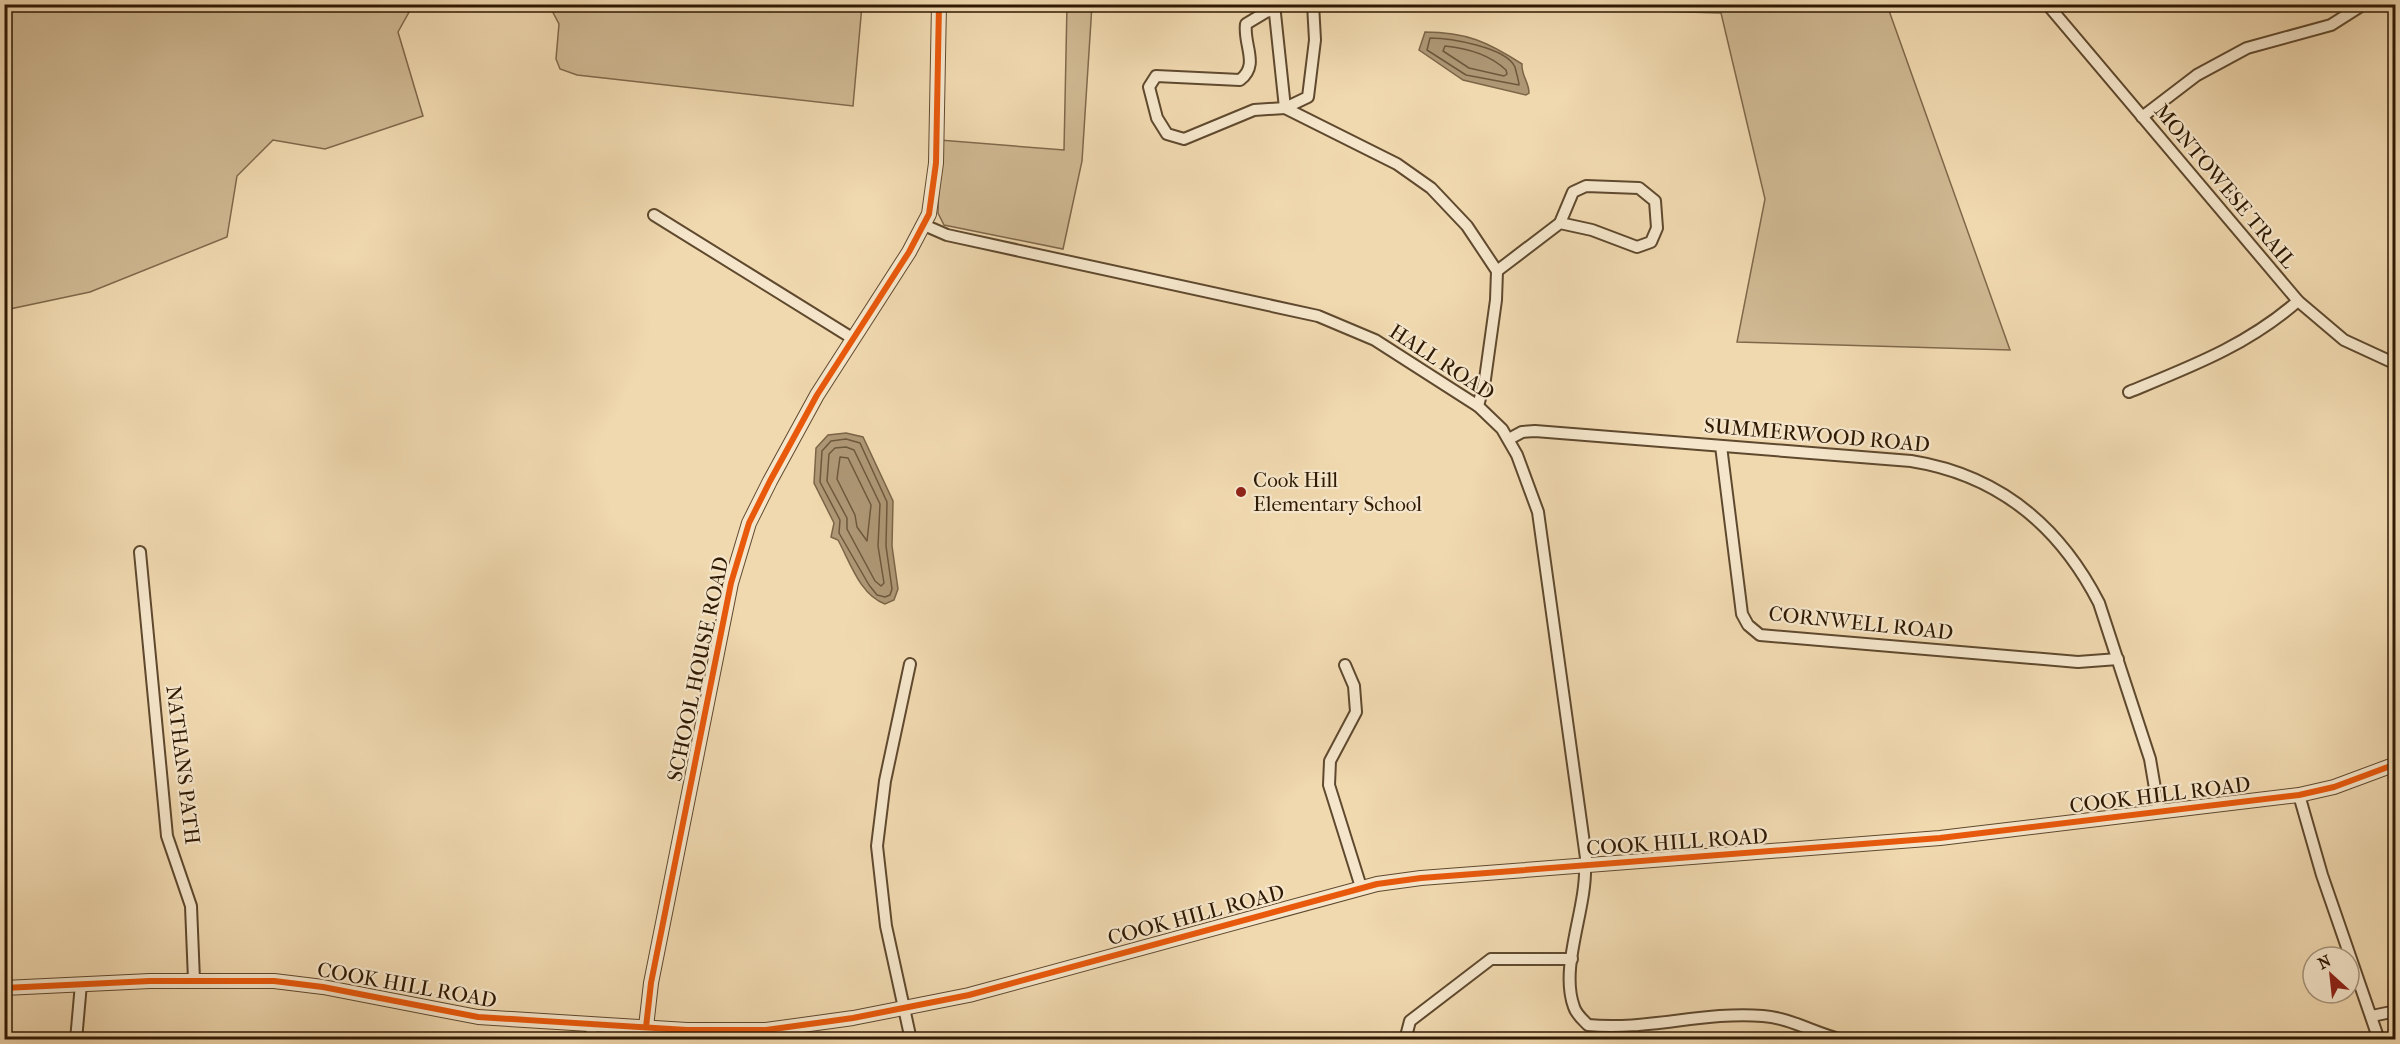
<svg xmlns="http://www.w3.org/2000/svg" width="2400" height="1044" font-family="'IM FELL French Canon',serif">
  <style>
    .green { fill: #cfb892; stroke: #7f684a; stroke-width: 1.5 }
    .water { fill: #ae9775; stroke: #7b6547; stroke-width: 1.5 }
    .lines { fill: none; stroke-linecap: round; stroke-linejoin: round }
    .shore { stroke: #6e583c; stroke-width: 1.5 }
    .minor-casing { stroke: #5f492e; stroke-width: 14 }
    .tertiary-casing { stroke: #5f492e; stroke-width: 16 }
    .minor { stroke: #f5e6cb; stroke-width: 10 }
    .tertiary { stroke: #f5e6cb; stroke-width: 14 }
    .cycleway-casing { stroke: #f5e6cb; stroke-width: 10 }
    .cycleway { stroke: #e8590c; stroke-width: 6 }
    .poi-dot { fill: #8f2418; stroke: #f5e6cb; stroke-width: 2 }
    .labels { text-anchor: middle; stroke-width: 4.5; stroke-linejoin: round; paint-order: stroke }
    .street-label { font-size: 21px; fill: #2f1903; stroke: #f5e6cb }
    .poi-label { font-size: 21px; fill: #2f1903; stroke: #f5e6cb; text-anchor: start }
  </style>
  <rect width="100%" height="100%" fill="#f0d8af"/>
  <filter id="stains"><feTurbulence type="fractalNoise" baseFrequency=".00333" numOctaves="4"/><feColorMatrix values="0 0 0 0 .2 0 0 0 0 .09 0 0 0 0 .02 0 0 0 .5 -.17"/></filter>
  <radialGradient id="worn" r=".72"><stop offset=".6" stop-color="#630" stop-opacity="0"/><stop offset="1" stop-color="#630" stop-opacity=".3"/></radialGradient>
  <g class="green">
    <path d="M5,4L413,5L398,32L423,116L325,149L273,140L237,176L227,237L90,292L5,310Z"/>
    <path d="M549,5H862L853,106L577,75L560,69L556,59L559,24Z"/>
    <path d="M1067,5H1092L1082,161L1063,249L944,225L938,213L940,140L1064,150Z"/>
    <path d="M1447,5H1887L2010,350L1737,342L1765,199L1721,13Z"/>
  </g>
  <g class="water">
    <path d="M1425,32C1466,32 1488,42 1522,64C1521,75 1529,82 1529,93L1526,95L1463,80L1419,50Z"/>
    <path d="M846,433L863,437L893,501L892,546L898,589L894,600L885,604C860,595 850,562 838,540L831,537L834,523L814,483L816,448L828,435Z"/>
  </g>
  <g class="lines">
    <g class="shore">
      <path d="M1430,38C1449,38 1506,47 1515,67C1516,72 1519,81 1519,85L1466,75L1427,50Z"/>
      <path d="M1445,46C1466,48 1490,55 1506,70L1507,74L1504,76L1469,68L1443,51Z"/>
      <path d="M846,439L860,443L887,502L886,546L892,589L890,595L885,597L877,595L869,585L839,533L840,520L820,482L822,451L831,441Z"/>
      <path d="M846,447L854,450L880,504L878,546L884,583L881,586L875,581L847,529V518L827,481L829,454L835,448Z"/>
      <path d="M840,457L848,458L871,505L867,541L857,527L855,515L837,479Z"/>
    </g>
    <defs>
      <g id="minor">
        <path d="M1274,4L1285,108L1397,164L1431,188L1467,226L1497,271L1496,300L1485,379L1478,406"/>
        <path d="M2047,4L2298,301L2344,340L2396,364"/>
        <path d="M1274,10L1266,12L1246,24C1243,45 1260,65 1240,80L1156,76L1149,87L1157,118L1167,134L1184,139L1254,110L1285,108L1308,97L1315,40L1313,4"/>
        <path d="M2142,117L2197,75L2247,48L2331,25L2364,4"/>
        <path d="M654,215L852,338"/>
        <path d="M924,225L947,235L1318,316L1375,340L1478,406L1502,429L1517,455L1538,512L1587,865"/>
        <path d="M1497,271L1560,223L1573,192L1586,186L1639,188L1655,201L1657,228L1651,242L1637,247L1592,230L1560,223"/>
        <path d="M2129,392C2192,366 2246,346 2298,301"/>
        <path d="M1509,439L1522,432L1535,431L1911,461C1999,475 2059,525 2099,603L2150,759L2159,812"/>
        <path d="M1721,446L1742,614L1748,625L1760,635L2078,662L2118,659"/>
        <path d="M140,552L167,836L191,906L194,980"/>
        <path d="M910,664L885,781L877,846L886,926L911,1040"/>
        <path d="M1345,665L1354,686L1356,712L1330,761L1329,785L1361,887"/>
        <path d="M2299,795L2322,875L2379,1040"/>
        <path d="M1585,865C1587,909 1559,967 1574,1007C1576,1014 1583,1020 1588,1025C1646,1031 1704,1011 1763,1016C1791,1018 1816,1034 1843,1040"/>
        <path d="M2372,1016L2396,1011"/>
        <path d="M76,1040L81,984"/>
        <path d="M590,1040L593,1024"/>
        <path d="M1405,1040L1410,1021L1491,959H1572"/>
      </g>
      <g id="tertiary">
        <path d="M4,988L150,981H274L323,987L478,1017L687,1030H766L853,1018L969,995L1377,884L1421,878L1940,838L2299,795L2334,787L2396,764"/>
        <path d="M646,1027L651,983L731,583L749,523L770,481L817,395L909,252L929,214L936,163L939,4"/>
      </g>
    </defs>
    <use href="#minor" class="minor-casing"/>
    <use href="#tertiary" class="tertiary-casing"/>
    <use href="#minor" class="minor"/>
    <use href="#tertiary" class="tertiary"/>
    <defs>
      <g id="cycleway">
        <path d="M4,988L150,981H274L323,987L478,1017L687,1030H766L853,1018L969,995L1377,884L1421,878L1940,838L2299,795L2334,787L2396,764"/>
        <path d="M646,1027L651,983L731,583L749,523L770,481L817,395L909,252L929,214L936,163L939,4"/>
      </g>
    </defs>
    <use href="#cycleway" class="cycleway-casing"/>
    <use href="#cycleway" class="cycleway"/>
  </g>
  <circle class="poi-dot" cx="1241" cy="492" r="6"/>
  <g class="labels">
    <g class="street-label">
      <text transform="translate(2225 186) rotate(50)" y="7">MONTOWESE TRAIL</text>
      <text transform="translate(1442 362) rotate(33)" y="7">HALL ROAD</text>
      <text transform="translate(1817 435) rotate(5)" y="7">SUMMERWOOD ROAD</text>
      <text transform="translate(1861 623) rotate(6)" y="7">CORNWELL ROAD</text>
      <text transform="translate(698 669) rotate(-78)" y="7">SCHOOL HOUSE ROAD</text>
      <text transform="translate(183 765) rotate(83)" y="7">NATHANS PATH</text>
      <text transform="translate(2160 795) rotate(-7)" y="7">COOK HILL ROAD</text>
      <text transform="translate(1677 842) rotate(-4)" y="7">COOK HILL ROAD</text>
      <text transform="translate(1196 915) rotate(-15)" y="7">COOK HILL ROAD</text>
      <text transform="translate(407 985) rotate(10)" y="7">COOK HILL ROAD</text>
    </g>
    <g class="poi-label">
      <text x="1253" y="487">Cook Hill<tspan x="1253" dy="24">Elementary School</tspan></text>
    </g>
  </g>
  <rect width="2400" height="1044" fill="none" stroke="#f0d8af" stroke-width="24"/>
  <rect x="6" y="6" width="2388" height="1032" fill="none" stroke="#2f1903" stroke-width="3"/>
  <rect x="12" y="12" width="2376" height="1020" fill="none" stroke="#2f1903" stroke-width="1.5"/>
  <g transform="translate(2331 975) rotate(333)"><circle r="28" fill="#f5e6cb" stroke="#a6947b" stroke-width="1.5"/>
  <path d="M0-4.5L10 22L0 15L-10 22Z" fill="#8f2418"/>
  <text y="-9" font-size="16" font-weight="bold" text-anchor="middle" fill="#2f1903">N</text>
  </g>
  <rect width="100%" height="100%" filter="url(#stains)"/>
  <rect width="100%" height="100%" fill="url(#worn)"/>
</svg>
